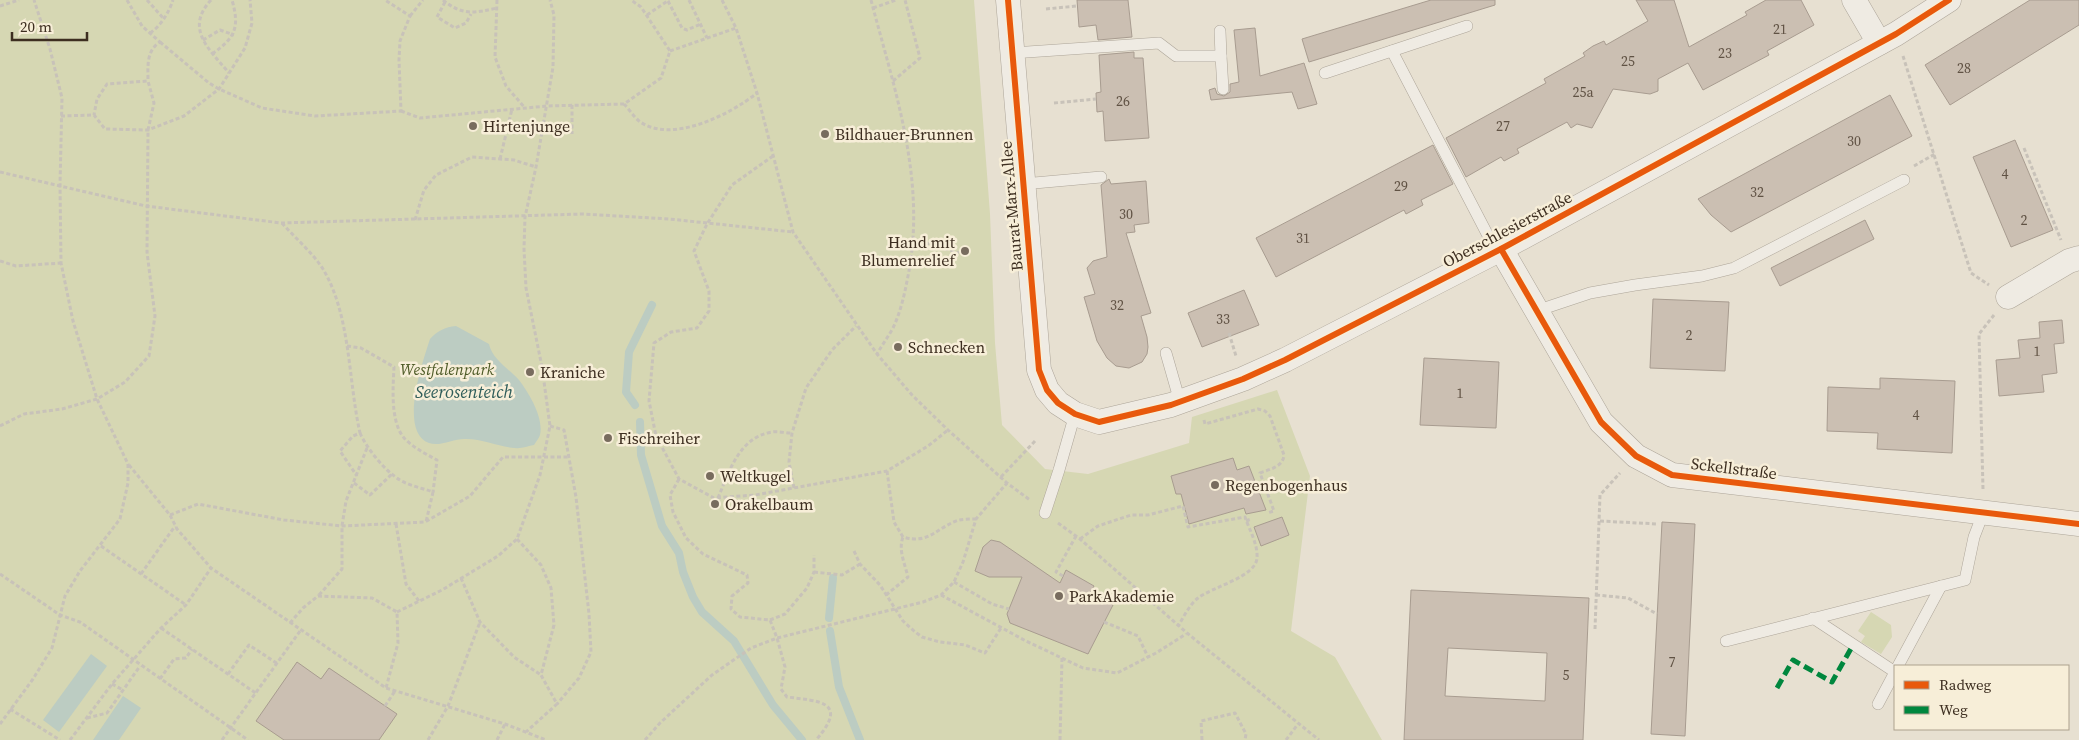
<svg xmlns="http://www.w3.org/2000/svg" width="2079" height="740" font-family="'Source Serif 4',serif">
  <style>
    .green { fill: #d6d7b3 }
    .water { fill: #bcccc2 }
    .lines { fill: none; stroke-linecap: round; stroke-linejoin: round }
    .stream { stroke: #bcccc2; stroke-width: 8 }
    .building { fill: #cbbfb2; stroke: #a89c90; fill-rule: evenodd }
    .lane-casing { stroke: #ada599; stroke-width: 12 }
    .street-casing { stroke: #ada599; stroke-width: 25 }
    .path { stroke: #c8c2b9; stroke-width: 3; stroke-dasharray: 4 2.5; stroke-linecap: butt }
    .lane { stroke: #efebe3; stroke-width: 11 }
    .street { stroke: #efebe3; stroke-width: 24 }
    .quiet { stroke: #00873e; stroke-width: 5; stroke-dasharray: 10 5; stroke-linecap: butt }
    .cycleway-casing { stroke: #f7eed8; stroke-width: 9 }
    .cycleway { stroke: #e8590c; stroke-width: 6 }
    .poi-dot { fill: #786c5e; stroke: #f7eed8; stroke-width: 2 }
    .labels { text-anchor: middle; stroke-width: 5; stroke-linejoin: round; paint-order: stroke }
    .number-label { font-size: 14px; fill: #605244 }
    .poi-label { font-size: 16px; fill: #3d2e20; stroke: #f7eed8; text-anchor: start }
    .street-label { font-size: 16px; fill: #3d2e20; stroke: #f7eed8 }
    .park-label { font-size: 16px; font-style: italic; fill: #4d5a26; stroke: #f7eed8 }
    .water-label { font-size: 18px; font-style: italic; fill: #2f5d5a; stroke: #f7eed8 }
  </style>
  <rect width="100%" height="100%" fill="#e7e0d1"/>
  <g class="green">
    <path d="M0,0H974L990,214L995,343L1002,425L1045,469L1088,474L1189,443L1192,417L1277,390L1310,476L1291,631L1335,657L1382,740H0Z"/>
    <path d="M1871,612L1891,625L1892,637L1881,654L1861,642L1865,636L1858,631Z"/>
  </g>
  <g class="water">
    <path d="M456,326L489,344C492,359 509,369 519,380C529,393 544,418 540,435C539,438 536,442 534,445C528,446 521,449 515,448C499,447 484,439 466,439C455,438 440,447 429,443C398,431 423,361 430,339C437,331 445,327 456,326Z"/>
    <path d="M91,654L107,666L59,732L43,720Z"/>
    <path d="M123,696L141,708L119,740H93Z"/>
  </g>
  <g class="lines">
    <g class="stream">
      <path d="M635,405L626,392L629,352L652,305"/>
      <path d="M640,422L641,455L662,526L679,553L683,572L693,597L702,612L734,641L773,705L802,740"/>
      <path d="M829,618L833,578"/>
      <path d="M830,631L839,687L860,740"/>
    </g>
  </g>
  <g class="building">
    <path d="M1077,0H1128L1132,37L1098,40L1096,25L1079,27Z"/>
    <path d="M1431,0H1495V5L1309,62L1302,39Z"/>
    <path d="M1636,0H1674L1689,47L1747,15L1745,12L1766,0H1801L1814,25L1767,51L1769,55L1703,90L1688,63L1658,79V91L1650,94L1613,89L1592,128L1577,124L1571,128L1567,122L1517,149L1519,153L1504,161L1501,157L1466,177L1446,138L1546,83L1544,79L1585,56L1583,53L1593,46L1604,41L1606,45L1648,21Z"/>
    <path d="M2030,0H2079V25L1950,105L1925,65Z"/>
    <path d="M1255,28L1260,76L1304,63L1317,104L1298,109L1292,92L1211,100L1209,90L1215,88L1217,94L1224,96L1230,92V84L1239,82L1234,30Z"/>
    <path d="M1134,52V58H1143L1149,138L1105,141L1103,111L1097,112L1096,93L1101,92L1099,55Z"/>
    <path d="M1890,95L1912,136L1731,232L1711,215L1698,199Z"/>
    <path d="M2015,140L2053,230L2011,247L1973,157Z"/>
    <path d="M1433,145L1453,184L1421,200L1423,205L1406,214L1404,210L1276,277L1256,238Z"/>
    <path d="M1109,179L1111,184L1146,181L1149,223L1134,225L1135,232L1126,233L1151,313L1141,316L1147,337L1148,347L1147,354L1142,362L1129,368L1116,366L1107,358L1097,341L1084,297L1095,294L1087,268L1093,261L1107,257L1101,185Z"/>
    <path d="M1865,220L1874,239L1780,286L1771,268Z"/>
    <path d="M1244,290L1259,325L1202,347L1188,313Z"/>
    <path d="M1653,299L1729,302L1725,371L1650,368Z"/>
    <path d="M2062,320L2064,343L2054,344L2057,373L2042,375L2044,392L1999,396L1996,360L2020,358L2018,340L2040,338L2039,322Z"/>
    <path d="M1424,358L1499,362L1496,428L1420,425Z"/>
    <path d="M1880,378L1955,381L1952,453L1877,449L1878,433L1827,431L1828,387L1880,389Z"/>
    <path d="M1233,458L1237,470L1249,466L1266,510L1246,514L1244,508L1189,524L1181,494H1176L1171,476Z"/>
    <path d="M1282,517L1289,535L1261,546L1254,527Z"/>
    <path d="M1662,522L1695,524L1685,736L1651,734Z"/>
    <path d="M991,540L1000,542L1060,583L1066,570L1094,586L1091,592L1113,605L1088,654L1010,623L1007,614L1022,577H989L975,571L983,547Z"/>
    <path d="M1411,590L1589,598L1583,740H1404ZM1448,648L1547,653L1545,701L1445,696Z"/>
    <path d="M297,662L321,679L329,668L397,714L379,740H284L256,721Z"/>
  </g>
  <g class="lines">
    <defs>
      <g id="lane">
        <path d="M1392,51L1496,251"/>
        <path d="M1012,53L1159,43L1176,56H1221L1220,31"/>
        <path d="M1221,56L1223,89"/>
        <path d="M1325,73L1467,26"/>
        <path d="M1023,184L1101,177"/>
        <path d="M1536,311L1590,293L1635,285L1702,276L1734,268L1904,180"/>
        <path d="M1166,353L1180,402"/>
        <path d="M1045,513L1059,470L1075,414"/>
        <path d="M1813,618L1895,672"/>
        <path d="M1726,641L1965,580L1974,537L1984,511"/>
        <path d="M1898,666L1941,586"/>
        <path d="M1878,704L1895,672"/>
      </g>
      <g id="street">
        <path d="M1008,0L1039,370L1047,390L1058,403L1075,414L1099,422L1171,405L1243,379L1285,360L1501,249L1896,34L1949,0"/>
        <path d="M1854,0L1879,43"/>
        <path d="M1501,249L1601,422L1636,456L1672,475L2079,524"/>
        <path d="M2008,297L2069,261L2079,258"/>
      </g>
    </defs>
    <use href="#lane" class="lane-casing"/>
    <use href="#street" class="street-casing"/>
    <g class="path">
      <path d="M127,0L142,26L160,42C146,51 148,66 148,81"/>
      <path d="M147,0L164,19"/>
      <path d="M211,0C184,29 210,50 229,73"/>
      <path d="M443,0C462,16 475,13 497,8"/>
      <path d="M497,0L495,57L506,86L525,108"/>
      <path d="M689,0L707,38"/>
      <path d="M722,0L736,28L757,93L793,232L877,354L912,395L948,430L1007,483L1030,500"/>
      <path d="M871,0C895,92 928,184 907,281C904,297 900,313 893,328C888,337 882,345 877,354"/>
      <path d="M668,1L682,28L687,30L701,24"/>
      <path d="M445,2L437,17L455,28L466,23L471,14"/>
      <path d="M0,6L19,0"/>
      <path d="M873,8L896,0"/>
      <path d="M1046,9L1077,6"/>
      <path d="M647,15L669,0"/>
      <path d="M410,16L423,0"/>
      <path d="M150,33C161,26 169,12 173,0"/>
      <path d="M203,40L220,30L234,35"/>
      <path d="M160,42L209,83L219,89L262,108L315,116L401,111L399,60L400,41L410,16L385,0"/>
      <path d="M670,51L736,28"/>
      <path d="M212,54C235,38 240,28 232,0"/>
      <path d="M1903,56L1971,273L1989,285"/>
      <path d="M893,81L920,58L905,0"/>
      <path d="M1054,103L1096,99"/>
      <path d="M624,104C629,109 634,117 639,121C671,145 731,114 757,93"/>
      <path d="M572,105V134"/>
      <path d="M401,111L420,118L547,106L624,104L661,78L670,51L641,7L631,0"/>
      <path d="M61,116L94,115L105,129L148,130L184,116L219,89L245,48L252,23L250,0"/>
      <path d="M2024,148L2061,240"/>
      <path d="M773,156L732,185L707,224L694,251L709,291V311L697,328L671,332L654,343L649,401L656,436L679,479L714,498L755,495L887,471L928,446L948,430"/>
      <path d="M500,159L512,109"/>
      <path d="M1914,166L1935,154"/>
      <path d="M0,172L146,206L281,223L582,214L669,219L793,232"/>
      <path d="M415,220L424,190L436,175L472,157L514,160L536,167"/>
      <path d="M282,223C295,238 312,252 323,269C351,316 348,380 360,433L353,436L340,451L357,476"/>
      <path d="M913,239L959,253"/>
      <path d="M0,261L16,266L61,263"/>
      <path d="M1229,333L1236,356"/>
      <path d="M347,346L361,348L394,367C393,388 390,423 405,439C414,448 426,454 437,460L433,492"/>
      <path d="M1204,420L1205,424L1258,409L1265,411L1270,416L1284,455C1283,467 1270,469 1260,473L1274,511L1267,513"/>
      <path d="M0,426L24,414L62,409L97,399L125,382L149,356L155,316L147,252L148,130L154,103L148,81L107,84L97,99L94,115"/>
      <path d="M550,426L564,430L576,497L589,614L591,652L579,678L557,704"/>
      <path d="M360,433C367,449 385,471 400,480C410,486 422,488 433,492L426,522"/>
      <path d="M129,465L170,515L177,529L211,568L386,688L505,724L546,740"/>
      <path d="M887,471L894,522L903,537C929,545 937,527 959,520C964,519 970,519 976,519"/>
      <path d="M1001,477L1035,441"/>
      <path d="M679,479L670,495L673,512L686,538L703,554L747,575L748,583L732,596L731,609L740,617L770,620L777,638L785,667L781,689L787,697C818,701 850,701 816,740"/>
      <path d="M354,483L370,495L393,473"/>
      <path d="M794,488L789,462L792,433L806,388L832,350L856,326"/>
      <path d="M1983,489L1979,334L1994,315"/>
      <path d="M718,498C729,472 739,437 772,432C778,431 785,433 791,433"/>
      <path d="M170,515L198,504L284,520L342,526L425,522L470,496L503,457H569"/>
      <path d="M1246,521L1251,519"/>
      <path d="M1600,521L1658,524"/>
      <path d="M1058,523L1080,539L1187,633L1319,740"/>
      <path d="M396,524L406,584L419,601"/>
      <path d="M517,539L541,565L551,588L554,625L541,675L557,704L526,732"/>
      <path d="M1080,539L1098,526L1131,515H1148L1183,506L1188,527L1245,517C1249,529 1258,544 1257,558C1256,577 1212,587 1198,598C1189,605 1184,617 1178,626"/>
      <path d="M101,546L186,605"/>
      <path d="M854,551L860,564L880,585L903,621L914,631L922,637L940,642L965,645L985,653L1001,628"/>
      <path d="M814,572L842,575L860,564"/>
      <path d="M0,574L60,615L80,622L248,740"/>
      <path d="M141,574L175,526"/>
      <path d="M1063,576L1056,572L1076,536"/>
      <path d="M461,578L480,622L514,657L541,675"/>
      <path d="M954,582L992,604L1009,609"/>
      <path d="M319,595L342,569V526L346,501L367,448"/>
      <path d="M886,595L908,577C905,564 898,550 903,537"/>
      <path d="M941,595L1026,641L1083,668L1117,673L1156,653L1186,634"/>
      <path d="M1596,595L1628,598L1657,614"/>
      <path d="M397,612L442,590L498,556L517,539L540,475L550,426L542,367L526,288L524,249L525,217L536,167L553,67L554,15L550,0"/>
      <path d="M770,620L785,614L807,588L814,572V555"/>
      <path d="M1104,622L1138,636L1148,657"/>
      <path d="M290,623L303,608L318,596L372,598L397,612L398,643L386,688"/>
      <path d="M161,628L257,694"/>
      <path d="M1595,629L1600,495L1620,473"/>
      <path d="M228,674L249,645L278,664"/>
      <path d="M160,679L174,659L186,658L192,649"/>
      <path d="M112,684L123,690"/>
      <path d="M385,706L395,691"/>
      <path d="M10,709L60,740"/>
      <path d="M87,718L107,713L140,666"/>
      <path d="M0,724L33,679L52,648L65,596L80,571L120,519L128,483V464L97,399L73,321L61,263L60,185L62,98L50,49L34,0"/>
      <path d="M70,740L112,684L161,628L186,605L211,568"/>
      <path d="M222,740L300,631"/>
      <path d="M428,740L448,706L480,622"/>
      <path d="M497,740L505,724"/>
      <path d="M645,740L660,723L712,675L751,648L777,638L923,602L941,595L954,582L963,562L976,519L1007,483"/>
      <path d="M1060,740L1062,658"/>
      <path d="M1202,740L1201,721L1235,713L1246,734L1245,740"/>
      <path d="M1286,740L1298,724"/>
    </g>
    <use href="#lane" class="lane"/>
    <use href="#street" class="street"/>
    <path class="quiet" d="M1777,688L1793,660L1832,682L1853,645"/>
    <defs>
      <g id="cycleway">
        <path d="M1008,0L1039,370L1047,390L1058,403L1075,414L1099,422L1171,405L1243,379L1285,360L1501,249L1896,34L1949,0"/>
        <path d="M1501,249L1601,422L1636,456L1672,475L2079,524"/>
      </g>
    </defs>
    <use href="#cycleway" class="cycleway-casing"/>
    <use href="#cycleway" class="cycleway"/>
  </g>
  <g class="poi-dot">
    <circle cx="473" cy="126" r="5"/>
    <circle cx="825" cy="134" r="5"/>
    <circle cx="965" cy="251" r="5"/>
    <circle cx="898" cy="347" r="5"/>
    <circle cx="530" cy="372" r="5"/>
    <circle cx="608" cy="438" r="5"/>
    <circle cx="710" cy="476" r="5"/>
    <circle cx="1215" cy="485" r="5"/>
    <circle cx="715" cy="504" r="5"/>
    <circle cx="1059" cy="596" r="5"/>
  </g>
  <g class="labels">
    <g class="number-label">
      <text x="1780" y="34">21</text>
      <text x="1725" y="58">23</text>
      <text x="1628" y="66">25</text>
      <text x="1964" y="73">28</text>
      <text x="1583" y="97">25a</text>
      <text x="1123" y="106">26</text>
      <text x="1503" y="131">27</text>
      <text x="1854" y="146">30</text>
      <text x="2005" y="179">4</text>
      <text x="1401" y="191">29</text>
      <text x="1757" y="197">32</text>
      <text x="1126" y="219">30</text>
      <text x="2024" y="225">2</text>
      <text x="1303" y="243">31</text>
      <text x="1117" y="310">32</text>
      <text x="1223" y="324">33</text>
      <text x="1689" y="340">2</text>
      <text x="2037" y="356">1</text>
      <text x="1460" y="398">1</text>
      <text x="1916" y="420">4</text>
      <text x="1672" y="667">7</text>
      <text x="1566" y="680">5</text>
    </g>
    <g class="poi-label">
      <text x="483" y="132">Hirtenjunge</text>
      <text x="835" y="140">Bildhauer-Brunnen</text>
      <text x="955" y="248" text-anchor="end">Hand mit<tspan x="955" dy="18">Blumenrelief</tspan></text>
      <text x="908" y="353">Schnecken</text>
      <text x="540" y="378">Kraniche</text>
      <text x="618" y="444">Fischreiher</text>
      <text x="720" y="482">Weltkugel</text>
      <text x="1225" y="491">Regenbogenhaus</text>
      <text x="725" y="510">Orakelbaum</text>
      <text x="1069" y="602">ParkAkademie</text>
    </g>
    <g class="street-label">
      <text transform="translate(1011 206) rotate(-95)" y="6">Baurat-Marx-Allee</text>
      <text transform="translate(1507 229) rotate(-28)" y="6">Oberschlesierstraße</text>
      <text transform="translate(1734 468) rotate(7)" y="6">Sckellstraße</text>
    </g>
    <g class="park-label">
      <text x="447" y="375">Westfalenpark</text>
    </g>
    <g class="water-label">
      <text x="464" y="398">Seerosenteich</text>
    </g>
  </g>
  <rect x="1894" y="665" width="175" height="65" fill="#f7eed8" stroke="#ada18e"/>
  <rect x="1904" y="681" width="25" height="8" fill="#e8590c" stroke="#ada18e"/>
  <text x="1939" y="690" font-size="15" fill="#3d2e20">Radweg</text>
  <rect x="1904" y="706" width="25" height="8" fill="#00873e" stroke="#ada18e"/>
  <text x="1939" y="715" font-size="15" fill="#3d2e20">Weg</text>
  <path d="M12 32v8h75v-8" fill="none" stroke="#3d2e20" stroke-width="2.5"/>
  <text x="20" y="32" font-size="15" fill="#3d2e20" stroke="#f7eed8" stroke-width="4" paint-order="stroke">20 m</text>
</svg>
